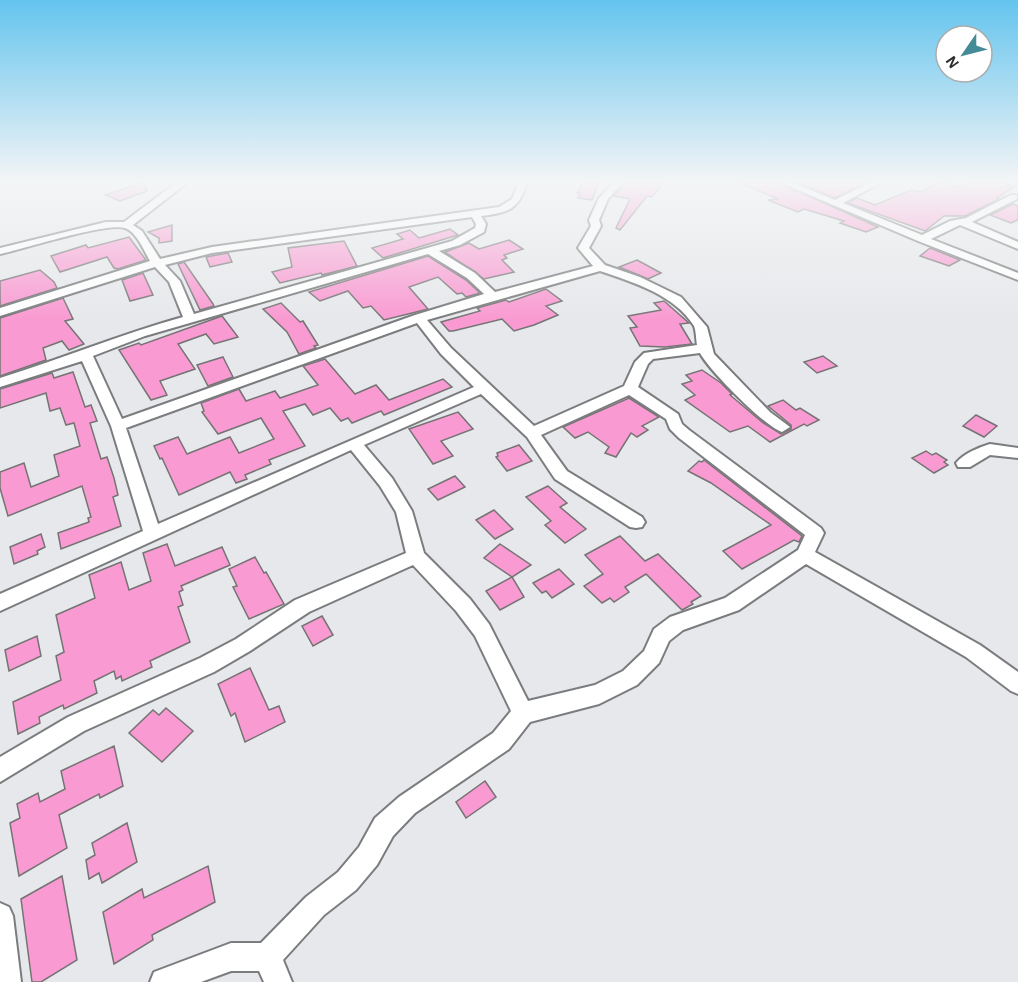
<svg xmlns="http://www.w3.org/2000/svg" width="1018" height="982" font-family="'Alegreya Sans',sans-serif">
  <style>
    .building { fill: #f99bd2; stroke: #767374; stroke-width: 1.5 }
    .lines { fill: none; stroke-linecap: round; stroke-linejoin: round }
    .street-casing { stroke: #7a7c7e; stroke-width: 4 }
    .street { fill: #fff; fill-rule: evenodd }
  </style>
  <rect width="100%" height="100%" fill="#e6e8eb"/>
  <g class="building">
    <path d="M144,182L147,191L120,201L105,195Z"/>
    <path d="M583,182H599L592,200L578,198L580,193H577Z"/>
    <path d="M626,182L643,184V182H664L652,197L647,196L620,230L616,228L630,199L614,196Z"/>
    <path d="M738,182H777L878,227L866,232L840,223L844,221L804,209L798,212L768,200L778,199Z"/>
    <path d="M796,182H867L835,198Z"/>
    <path d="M939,182L960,187L969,182H1005L1007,186L1014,187L997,198L999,199L965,216H944L925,231L848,203L857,198L875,205L911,190L921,192Z"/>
    <path d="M1013,204L1018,206V220L1011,223L990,215Z"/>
    <path d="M172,225V241L159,243V238L148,232Z"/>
    <path d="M450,229L458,235L383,258L372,248L403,239L397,234L410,230L419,238Z"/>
    <path d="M129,237L146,260L118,269L114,268L107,257L60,272L51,256L86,245L88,248Z"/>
    <path d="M509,240L523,249L504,255L507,258L502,260L514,272L484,279L445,252L469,243L479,249Z"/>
    <path d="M344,241L357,266L322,275L321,273L280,283L272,272L292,267L288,248Z"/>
    <path d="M930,248L960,260L949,266L920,256Z"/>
    <path d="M228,253L232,262L210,267L206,257Z"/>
    <path d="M428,256L466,280L480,293L466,297L462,293L457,294L438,277L409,287L428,309L384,320L371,306L363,308L348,291L320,301L309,292Z"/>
    <path d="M637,260L661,273L648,279L619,267Z"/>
    <path d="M184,262L213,304L214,306L200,310L178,264Z"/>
    <path d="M40,270L54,282L57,288L0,306V281Z"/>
    <path d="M143,273L153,295L130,301L122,280Z"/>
    <path d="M546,289L562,301L546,306L558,315L534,325L514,331L502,319L453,331H449L441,322L480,311L477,308L506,300L509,302Z"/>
    <path d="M63,298L73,319L65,321L84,344L69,350L62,341L43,348L46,360L0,376V318Z"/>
    <path d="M664,301L689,323L680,324L692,344L665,347L640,346L630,328L637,327L628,316L661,310L654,303Z"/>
    <path d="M281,303L300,322L303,321L318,345L314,346L316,348L299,354L287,332L263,309Z"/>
    <path d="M222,316L238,337L214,344L206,334L178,344L195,369L160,381L167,395L151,400L119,350L139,343L141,345Z"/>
    <path d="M823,356L837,366L817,373L804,362Z"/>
    <path d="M223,357L233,377L208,386L197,365Z"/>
    <path d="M325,359L355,394L376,385L389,400L443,379L452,387L384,415L381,411L352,423L348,418L341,421L330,408L313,415L305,404L283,411L305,446L269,460L271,464L245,475L247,479L236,483L230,472L179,495L162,458L160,459L154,446L178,437L187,454L230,437L239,453L274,439L261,418L218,434L202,412L204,411L201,403L239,389L246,401L275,391L280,398L318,385L303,366Z"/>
    <path d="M702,370L721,383L732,394L730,395L762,422L781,434L791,429V425L768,406L783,400L796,410L800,408L819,420L807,426L804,424L770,442L748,426L730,432L685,400L695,395L682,384L692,381L686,375Z"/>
    <path d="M73,372L85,407L91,405L97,421L90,423L101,459L107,457L114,478L118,495L113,497L121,526L61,549L58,533L89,522L88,518L91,517L82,486L8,516L0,488V472L24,463L31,487L59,476L54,455L80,446L74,423L66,425L60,408L50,411L46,393L0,408V389L52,373L54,378Z"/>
    <path d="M629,398L659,417L642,426L648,430L637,437L631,433L616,457L605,453L609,447L588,432L575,438L563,427Z"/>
    <path d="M458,412L473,429L441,441L453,456L433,464L409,429Z"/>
    <path d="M976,415L997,426L984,437L963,426Z"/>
    <path d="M519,445L532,461L507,471L496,457L498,456L497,453Z"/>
    <path d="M926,451L932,455L936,453L947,460L944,462L948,465L934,473L912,458Z"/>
    <path d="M704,460L802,536L799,542L794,540L742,569L723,551L771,525L711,483L688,471L699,461L702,462Z"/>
    <path d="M455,476L465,487L438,500L428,489Z"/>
    <path d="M548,486L567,503L560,507L586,529L565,543L545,525L551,521L526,497Z"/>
    <path d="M494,510L513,529L495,539L476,520Z"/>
    <path d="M41,534L45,547L37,551L38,554L14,564L10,547Z"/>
    <path d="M620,536L645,561L658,554L701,596L691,602L693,604L682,610L646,574L625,587L629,592L614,602L610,598L602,603L584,586L603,574L585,555Z"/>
    <path d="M167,544L175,566L222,547L230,565L181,586L183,590L179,592L183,605L178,607L190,642L150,661L152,667L122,681L121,676L116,679L114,671L94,681L97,693L64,709L63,705L39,717L40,723L18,734L13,702L61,680L56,656L64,652L56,615L95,598L89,575L121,562L129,590L151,581L143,553Z"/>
    <path d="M500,544L531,565L512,577L524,597L500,610L486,591L512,577L484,558Z"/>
    <path d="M255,557L264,573L266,572L284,604L249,619L233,587L237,586L229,569Z"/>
    <path d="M559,569L574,584L552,598L546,591L542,593L533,583Z"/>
    <path d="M322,616L333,635L313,646L302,626Z"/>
    <path d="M37,636L41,656L9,671L5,650Z"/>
    <path d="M250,668L269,710L279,706L285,722L245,742L235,713L231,716L218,684Z"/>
    <path d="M166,708L193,731L162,762L129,733L153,710L159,715Z"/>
    <path d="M114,746L123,786L100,798L99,794L59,815L67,848L19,876L10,823L20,818L17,804L38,793L40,802L65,789L61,771Z"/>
    <path d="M485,781L496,797L466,818L456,802Z"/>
    <path d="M127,823L137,862L102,883L99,873L89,879L86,860L95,855L92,843Z"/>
    <path d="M208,866L215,902L152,935L153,940L114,964L103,912L142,889L144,898Z"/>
    <path d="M62,876L77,960L41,982H32L21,899Z"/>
  </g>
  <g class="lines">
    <defs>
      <g id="street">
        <path d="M177,182H188L133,225L142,231L160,259L212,247L499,207L512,199L519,182H527C519,210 509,212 481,216L486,224L484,232L460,245L439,251L475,273L495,292L593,266L578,248L591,226L589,220L599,198L614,182H623L608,199L599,220L601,226L589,248L605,265L640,277L681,297L707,327L714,354L770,412L790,427L782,432C765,427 708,369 700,353L653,359L648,364L638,387L678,414L682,424L689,430L821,528L824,533L815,552L980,645L1018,672V694L1011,691L966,657L806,564L739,610L683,630L669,641L659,663L637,685L599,704L530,722L509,749L415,813L393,836L377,865L356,890L324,915L283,960L292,982H264L259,971H231L201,982H150L154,972L231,943H261L306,897L338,872L359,847L375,818L399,797L493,733L511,711L475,636L456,611L413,565L309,612L250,651L214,672L84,731L0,782V757L68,717L200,658L236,639L295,600L406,553L396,512L380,486L351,450L0,611V594L143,531L111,426L82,361L0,387V378C62,359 121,334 183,317L169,282L155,267L0,316V308L150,261C144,251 137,232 125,228C107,222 23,249 0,254V248L106,222H124ZM472,217L476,224L475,228L452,241L194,314L180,281L165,265L212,253ZM428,254L467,278L484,294L415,315L122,419L93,356L145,336ZM600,271C633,282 675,295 694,326C696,331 696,339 697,345L644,353L635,362L624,386L534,426L451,348L427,320ZM417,323L441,354L474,387L158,524L126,428ZM481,394L527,437L555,479L630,527L636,528L642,527L645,522L642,517L567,471L541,435L629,395L666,419L670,429L679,438L805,535L798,550L725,598L670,617L654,629L644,651L623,671L595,685L528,701L489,624L470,599L424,553L412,511L392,478L364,445Z"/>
        <path d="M779,182H791L835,200L871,182H882L843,203L922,235L950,221L966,218L1011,195H1017V199L972,222L1018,242V249L960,225L931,239L1018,273V280L918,241Z"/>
        <path d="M1007,182H1018V186L1009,184Z"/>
        <path d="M990,444L1018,448V458L990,455L970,467H958L956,463C964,453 978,448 990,444Z"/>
        <path d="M0,903L9,907L13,916L21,982H0Z"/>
      </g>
    </defs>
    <use href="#street" class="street-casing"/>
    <use href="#street" class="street"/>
  </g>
  <linearGradient id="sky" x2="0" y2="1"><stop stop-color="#64c4ee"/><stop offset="0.57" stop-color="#f4f5f6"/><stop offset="1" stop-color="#f4f5f6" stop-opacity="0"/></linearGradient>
  <rect width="1018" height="319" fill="url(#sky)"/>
  <g transform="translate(964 54) rotate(235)"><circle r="28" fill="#ffffff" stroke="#abacac" stroke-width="1.5"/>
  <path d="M0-4.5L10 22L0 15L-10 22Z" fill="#458b97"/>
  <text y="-9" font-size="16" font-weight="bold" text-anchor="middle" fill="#2e2f30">N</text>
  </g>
</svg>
